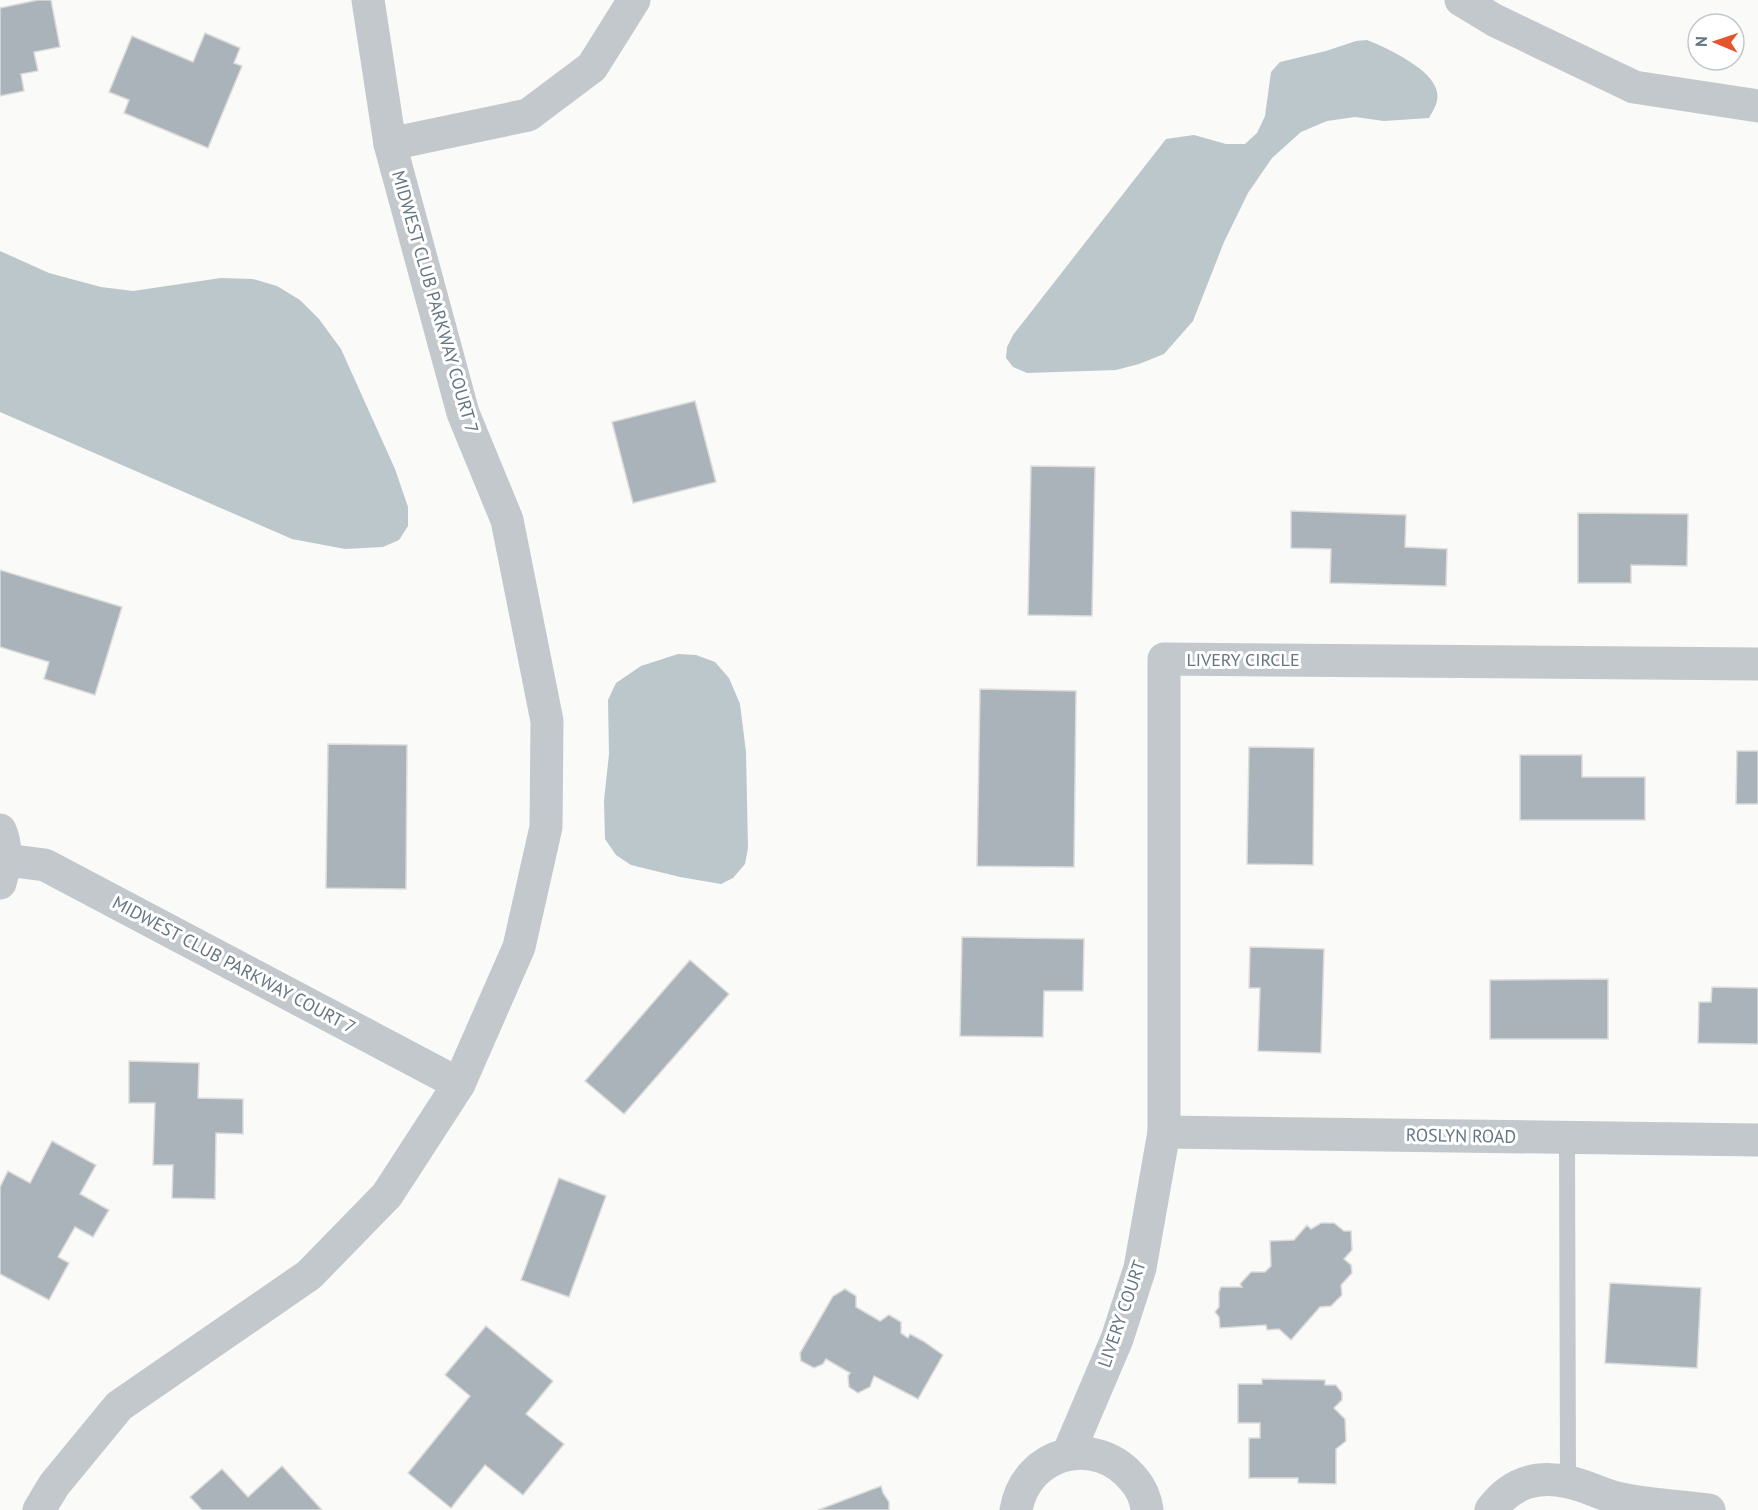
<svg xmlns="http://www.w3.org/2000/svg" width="1758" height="1510" font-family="'PT Sans',sans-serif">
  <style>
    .water { fill: #bbc7cb }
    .building { fill: #aab3b9; stroke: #dcdcda; stroke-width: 1.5 }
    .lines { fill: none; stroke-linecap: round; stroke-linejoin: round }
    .lane { stroke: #c3c8cc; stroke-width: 16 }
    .street { stroke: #c3c8cc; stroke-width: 33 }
    .labels { text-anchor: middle; stroke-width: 6; stroke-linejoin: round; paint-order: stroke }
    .street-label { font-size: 18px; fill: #657683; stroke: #fff }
  </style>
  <rect width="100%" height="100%" fill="#fafaf8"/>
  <g class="water">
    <path d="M1367,40C1387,48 1433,69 1437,92C1439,102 1434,109 1429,118L1384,121L1355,117L1327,121L1301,132L1272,158L1248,193L1224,242L1193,321L1164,354L1139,364L1116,370L1027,373L1013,367L1006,358L1007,347L1013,335L1166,139L1194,135L1226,144H1245L1257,133L1265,116L1271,72L1280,62L1326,51L1356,41Z"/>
    <path d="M0,251L49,273L101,287L133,291L221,278L253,279L277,286L300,300L319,319L341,349L395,469L408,507V526L399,540L383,547L345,549L292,539L0,412Z"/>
    <path d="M678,654L696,655L715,662L729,678L740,704L746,752L748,848L745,864L733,878L721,884L680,877L631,865L616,855L605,839L604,801L609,754L608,700L616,683L641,666Z"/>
  </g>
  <g class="building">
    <path d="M38,0H51L60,47L34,52L38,71L21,74L24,91L0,96V8Z"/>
    <path d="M205,33L240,48L234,63L242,66L208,148L124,113L129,100L109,92L132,36L193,62Z"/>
    <path d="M695,401L716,482L633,503L612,422Z"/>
    <path d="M1031,466L1095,467L1092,616L1028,615Z"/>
    <path d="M1291,511L1406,515L1405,547L1447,549L1446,586L1330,583L1331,549L1291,548Z"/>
    <path d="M1578,513L1688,514L1687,566L1631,565V583H1578Z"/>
    <path d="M0,570L122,607L95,695L44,679L49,662L0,647Z"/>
    <path d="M980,689L1076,691L1074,867L977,866Z"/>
    <path d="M328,744L407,745L406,889L326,888Z"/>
    <path d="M1249,747L1314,748L1313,865L1247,864Z"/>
    <path d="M1737,751H1758V804H1736Z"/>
    <path d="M1520,755H1582V777H1645V820H1520Z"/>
    <path d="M962,937L1084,939L1083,991H1044L1043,1037L960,1036Z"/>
    <path d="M1250,947L1324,949L1321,1053L1258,1051L1260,988H1249Z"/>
    <path d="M690,960L729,994L624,1114L585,1081Z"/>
    <path d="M1608,979V1039H1490V980Z"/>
    <path d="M1712,987L1758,988V1044L1698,1043L1699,1002H1711Z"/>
    <path d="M129,1061L199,1063L198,1098L243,1099V1134L216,1133L215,1199L172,1198L173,1165H153L155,1103H129Z"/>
    <path d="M52,1141L96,1165L80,1194L109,1210L93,1237L75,1227L58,1257L69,1263L49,1300L0,1274V1187L8,1171L30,1183Z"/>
    <path d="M559,1178L606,1196L569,1297L521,1280Z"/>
    <path d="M1321,1223H1334L1344,1231H1351L1352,1250L1344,1259L1351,1265L1352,1273L1341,1285L1342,1295L1331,1306L1320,1307L1291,1340L1279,1329L1267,1330L1266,1325L1220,1328L1219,1317L1215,1312L1219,1307V1292L1221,1287H1242L1240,1284L1251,1272H1265L1271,1266L1270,1241L1294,1240L1307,1225L1311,1229Z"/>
    <path d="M1610,1283L1701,1288L1697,1368L1605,1363Z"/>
    <path d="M845,1289L856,1296V1307L880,1321L889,1315L901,1322V1333L908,1338L910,1334L923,1341L943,1355L918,1399L874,1376L870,1387L858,1393L849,1387L848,1376L850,1373L826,1359L823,1364L814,1368L801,1361L800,1353L833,1296Z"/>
    <path d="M486,1326L553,1381L526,1414L564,1444L523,1495L485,1465L451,1508L408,1473L470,1396L445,1375Z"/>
    <path d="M1262,1379L1325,1380V1385H1336L1342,1393V1400L1334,1408L1345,1419L1346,1441L1336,1449V1484L1298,1483V1478H1249V1438H1260V1423H1238V1384H1262Z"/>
    <path d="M282,1466L322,1510H202L190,1497L222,1469L248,1497Z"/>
    <path d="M881,1486L883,1493L889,1502V1510H818Z"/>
  </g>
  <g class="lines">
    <path class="lane" d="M1567,1137L1568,1482"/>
    <g class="street">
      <path d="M1461,0L1494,20L1634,87L1758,106"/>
      <path d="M390,144L528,115L592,67L634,0"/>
      <path d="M0,830C8,847 5,866 0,883"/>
      <path d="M6,860L45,865L459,1084"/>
      <path d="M1164,1132L1758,1140"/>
      <path d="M1068,1454L1117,1339L1140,1268L1164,1132V659L1758,664"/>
      <path d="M39,1510L54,1485L119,1406L309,1275L387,1195L459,1084L519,947L546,827L547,721L507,520L463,413L390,144L368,0"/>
      <path d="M1016,1510C1026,1451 1097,1433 1134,1480C1141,1488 1146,1500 1147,1510"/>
      <path d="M1491,1510C1511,1483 1536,1475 1568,1482C1585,1485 1600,1494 1617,1498C1647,1505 1679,1506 1709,1510"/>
    </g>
  </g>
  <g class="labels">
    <g class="street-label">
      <text transform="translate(435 302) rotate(74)" y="6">MIDWEST CLUB PARKWAY COURT 7</text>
      <text x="1243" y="666">LIVERY CIRCLE</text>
      <text transform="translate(234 965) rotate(28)" y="6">MIDWEST CLUB PARKWAY COURT 7</text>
      <text transform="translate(1461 1136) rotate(1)" y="6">ROSLYN ROAD</text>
      <text transform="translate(1122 1314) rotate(-71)" y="6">LIVERY COURT</text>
    </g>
  </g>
  <g transform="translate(1716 42) rotate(272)"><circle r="28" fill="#ffffff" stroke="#c1c8cd" stroke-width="1.5"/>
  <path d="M0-4.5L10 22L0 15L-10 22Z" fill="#e4572e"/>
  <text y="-9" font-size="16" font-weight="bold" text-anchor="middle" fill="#657683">N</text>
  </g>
</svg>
